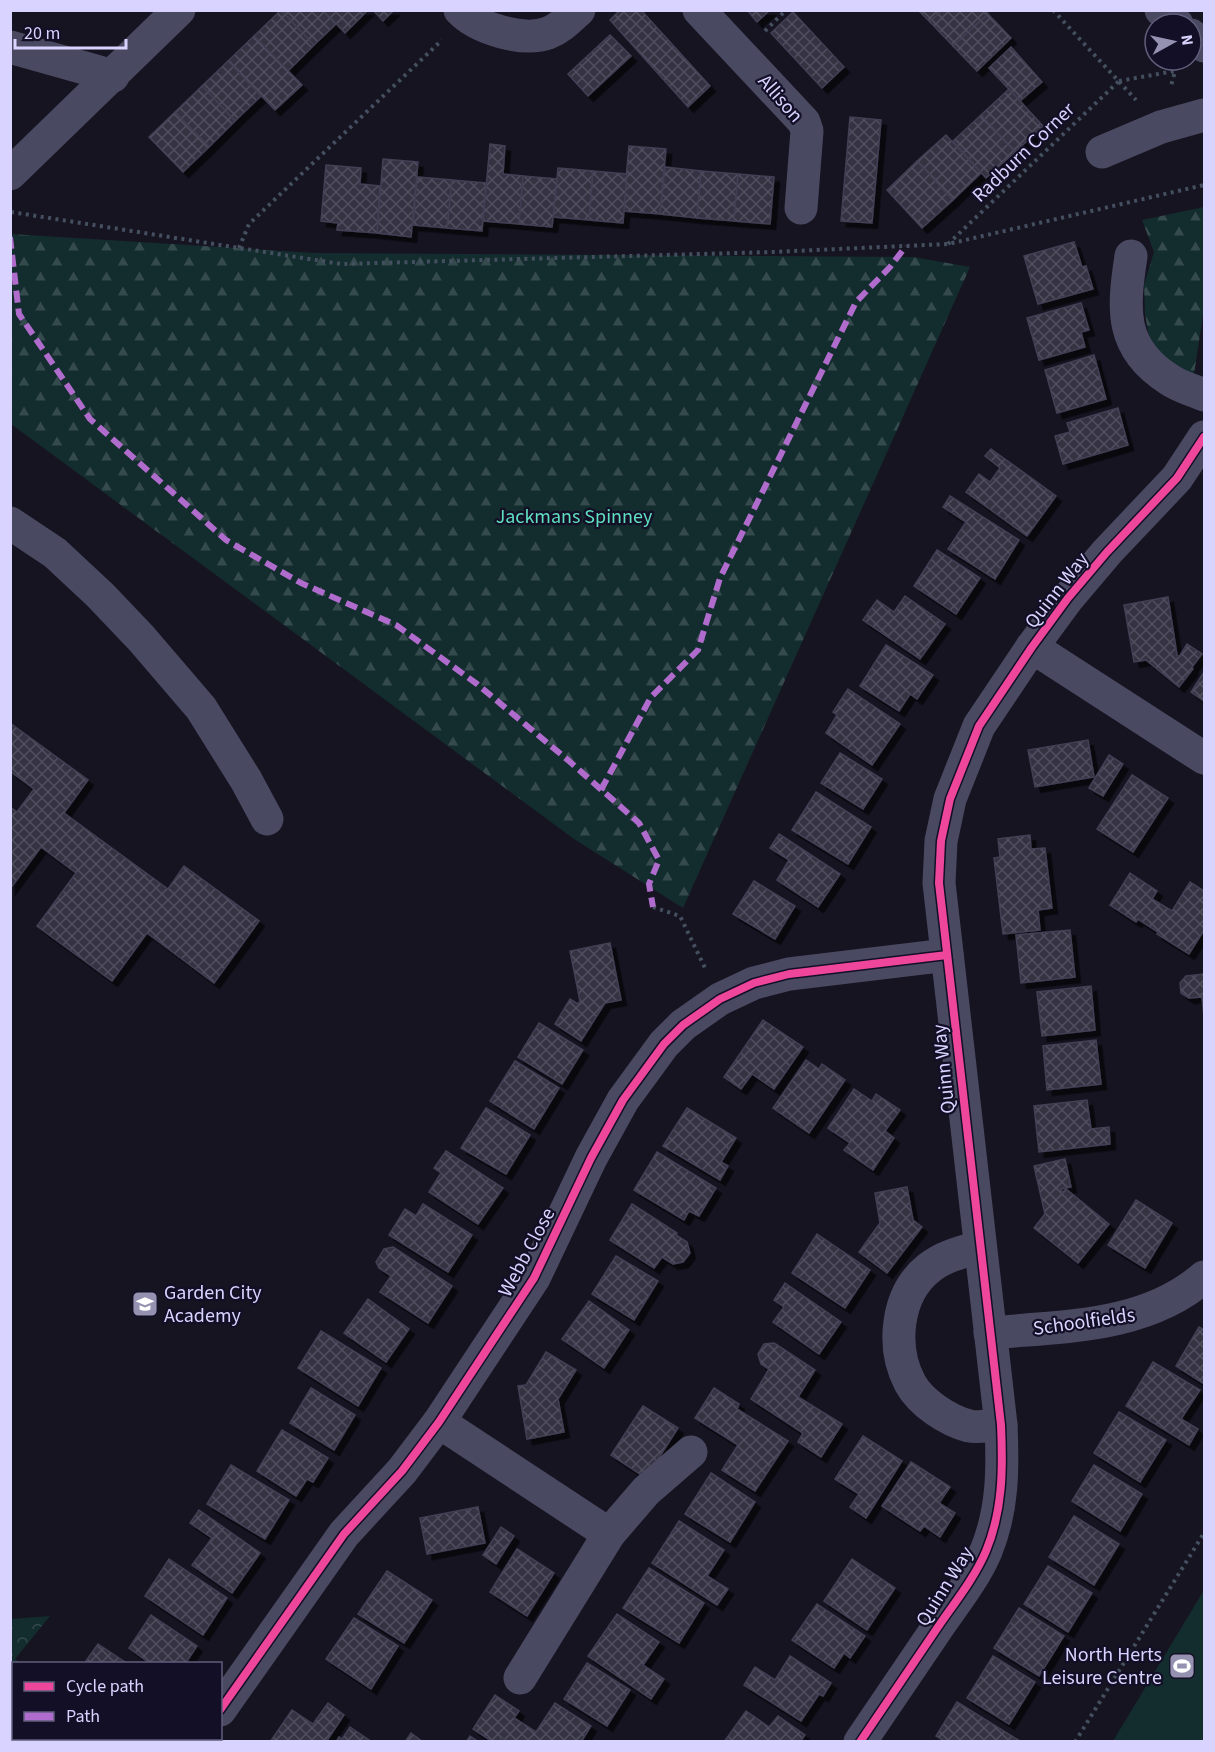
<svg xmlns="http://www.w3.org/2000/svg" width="1215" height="1752" font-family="'Source Sans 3',sans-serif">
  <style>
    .grass { fill: #132c2d }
    .forest { fill: url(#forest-firs) }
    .park { fill: url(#park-crowns) }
    .building { fill: url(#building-cross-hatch); stroke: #433f54; stroke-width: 1.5; filter: url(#shadow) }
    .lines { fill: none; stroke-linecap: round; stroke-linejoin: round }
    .path { stroke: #44505f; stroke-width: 4; stroke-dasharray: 3 4.5; stroke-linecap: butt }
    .minor { stroke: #4a4962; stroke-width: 33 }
    .quiet { stroke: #b06ccc; stroke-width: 6; stroke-dasharray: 12 6; stroke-linecap: butt }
    .cycleway-casing { stroke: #130f26; stroke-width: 11 }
    .cycleway { stroke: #ed469a; stroke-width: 8 }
    .labels { text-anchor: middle; stroke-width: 4.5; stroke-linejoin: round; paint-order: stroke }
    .street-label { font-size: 20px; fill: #d9d4ff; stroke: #130f26 }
    .park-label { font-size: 20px; fill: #5fe0c0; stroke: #130f26 }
    .poi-label { font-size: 20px; fill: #d9d4ff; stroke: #130f26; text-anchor: start }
  </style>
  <defs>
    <pattern id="forest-firs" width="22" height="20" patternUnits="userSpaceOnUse" patternTransform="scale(1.5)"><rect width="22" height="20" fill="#132c2d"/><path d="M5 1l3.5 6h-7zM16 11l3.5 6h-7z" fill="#354a4c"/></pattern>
    <pattern id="park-crowns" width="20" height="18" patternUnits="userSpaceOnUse" patternTransform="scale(1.5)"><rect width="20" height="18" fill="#132c2d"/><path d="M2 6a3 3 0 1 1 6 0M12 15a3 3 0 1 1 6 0" fill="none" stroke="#354a4c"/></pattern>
    <pattern id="building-cross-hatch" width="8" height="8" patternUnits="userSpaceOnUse" patternTransform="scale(1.5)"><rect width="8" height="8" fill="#343243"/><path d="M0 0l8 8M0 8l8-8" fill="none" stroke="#514f5f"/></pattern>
    <filter id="shadow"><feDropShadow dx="5.5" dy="5.5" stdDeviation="0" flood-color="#0009"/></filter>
  </defs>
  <rect width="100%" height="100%" fill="#161421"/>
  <path class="grass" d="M1204,1590V1741H1113Z"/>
  <g class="forest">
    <path d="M1204,207V308L1193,381L1150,343L1145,314L1144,285L1154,252L1142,220Z"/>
    <path d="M11,234L315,253L913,257L970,267L683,908L574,839L11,424Z"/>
  </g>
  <path class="park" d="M50,1616L15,1659L21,1663L14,1664V1738H131L136,1741H11V1619Z"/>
  <g class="building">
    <path d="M281,10L314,45L288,71L254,36Z"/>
    <path d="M281,10H323L336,24L314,45Z"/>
    <path d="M323,10H368L345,33Z"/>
    <path d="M373,10H394L383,21Z"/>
    <path d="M620,10H641L710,86L688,107L610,20Z"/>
    <path d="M747,10H770L757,22Z"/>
    <path d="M918,10H942L930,22Z"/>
    <path d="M942,10H985L988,14L953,46L930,22Z"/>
    <path d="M793,12L844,67L822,88L771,33Z"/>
    <path d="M988,14L1011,38L977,71L953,46Z"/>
    <path d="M610,35L631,56L588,96L568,74Z"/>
    <path d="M254,36L302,85L275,110L228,61Z"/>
    <path d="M1011,47L1042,82L1020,101L989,68Z"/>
    <path d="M228,61L261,96L235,121L202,86Z"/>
    <path d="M202,86L235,121L209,147L175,112Z"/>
    <path d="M1009,89L1043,126L1015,152L981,115Z"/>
    <path d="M175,112L209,147L183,172L149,137Z"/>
    <path d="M981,115L1015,152L986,178L953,141Z"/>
    <path d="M850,117L881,120L872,223L841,221Z"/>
    <path d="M946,135L981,173L953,200L917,161Z"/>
    <path d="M490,144L505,146L503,174L523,176L519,224L483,221Z"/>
    <path d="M629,146L666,149L660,214L623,211Z"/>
    <path d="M383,159L418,162L411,237L377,233Z"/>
    <path d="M917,161L953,200L922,228L887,190Z"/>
    <path d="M326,165L361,168L360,184L380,186L377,233L337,230L338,223L321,221Z"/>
    <path d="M665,167L701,171L697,218L660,214Z"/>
    <path d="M558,168L593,171L589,220L553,217Z"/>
    <path d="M593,171L627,174L623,223L589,220Z"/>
    <path d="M701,171L738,174L734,221L697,218Z"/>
    <path d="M738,174L774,177L770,224L734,221Z"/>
    <path d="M523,176L557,179L552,227L519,224Z"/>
    <path d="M417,177L452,180L447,228L413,225Z"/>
    <path d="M452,180L486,183L482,231L447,228Z"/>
    <path d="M1074,242L1082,267L1086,266L1093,289L1038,304L1024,256Z"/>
    <path d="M1081,303L1089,330L1081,332L1085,347L1039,360L1027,318Z"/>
    <path d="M1094,355L1106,399L1057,413L1045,370Z"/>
    <path d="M1118,408L1128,445L1063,464L1055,436L1070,432L1067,423Z"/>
    <path d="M991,449L1056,496L1027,536L966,492L979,474L990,482L1000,468L985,456Z"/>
    <path d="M950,496L1019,540L995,579L948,549L966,522L943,507Z"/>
    <path d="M937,550L980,578L956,614L914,586Z"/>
    <path d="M905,596L945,624L920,659L863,620L877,600L894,612Z"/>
    <path d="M1168,597L1177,655L1179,657L1187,644L1202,654L1192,667L1193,669L1179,687L1146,660L1134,662L1124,605Z"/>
    <path d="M886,645L933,675L917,699L910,694L899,711L860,686Z"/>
    <path d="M1204,672V701L1191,692Z"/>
    <path d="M848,689L900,724L872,765L826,733L837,715L833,712Z"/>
    <path d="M10,723L88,780L64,813L168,889L184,866L259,921L214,983L147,933L112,981L37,926L76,873L41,847L10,889V807L17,812L34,789L10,771Z"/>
    <path d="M1088,740L1094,777L1035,787L1028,750Z"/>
    <path d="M840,753L882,779L863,809L821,783Z"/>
    <path d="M1109,755L1123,764L1103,796L1089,788Z"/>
    <path d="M1132,775L1168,798L1133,852L1097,829Z"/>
    <path d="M816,792L871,827L848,864L792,830Z"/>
    <path d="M779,834L840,874L818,907L777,880L789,860L770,848Z"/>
    <path d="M1030,835L1031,849L1045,848L1052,908L1038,910L1040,930L1003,934L994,858L1000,857L998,839Z"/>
    <path d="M1130,873L1157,891L1152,899L1172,911L1190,882L1204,891V930L1189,954L1157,934L1158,932L1138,919L1136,922L1110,905Z"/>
    <path d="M754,881L795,906L775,939L733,914Z"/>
    <path d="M1070,930L1075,977L1021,983L1016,935Z"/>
    <path d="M610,943L621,1000L605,1003L581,1041L555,1024L570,999L578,1004L580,1001L570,951Z"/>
    <path d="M1204,974V1017L1202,997L1189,998L1181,993L1180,983L1186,976Z"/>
    <path d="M1091,986L1095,1030L1042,1036L1037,992Z"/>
    <path d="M763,1020L803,1047L774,1089L752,1074L741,1089L724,1077Z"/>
    <path d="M539,1023L583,1050L562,1084L518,1057Z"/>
    <path d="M1096,1040L1101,1084L1047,1090L1043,1046Z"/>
    <path d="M806,1060L819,1069L822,1064L845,1080L809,1133L773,1108Z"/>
    <path d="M515,1061L559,1088L534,1129L490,1101Z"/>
    <path d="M854,1089L872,1101L876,1094L900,1110L885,1131L894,1138L873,1170L844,1150L850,1143L828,1128Z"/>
    <path d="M1087,1100L1091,1129L1109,1127L1110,1144L1039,1152L1034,1106Z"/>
    <path d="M486,1108L530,1135L506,1174L461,1148Z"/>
    <path d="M687,1108L736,1138L721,1162L728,1166L720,1180L663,1146Z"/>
    <path d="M446,1151L503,1188L478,1224L429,1192L441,1173L434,1168Z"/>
    <path d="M657,1152L716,1188L699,1216L689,1211L684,1220L634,1190Z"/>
    <path d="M1065,1159L1071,1187L1061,1189L1062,1193L1066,1189L1109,1224L1078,1263L1034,1228L1045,1214L1034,1166Z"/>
    <path d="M907,1187L913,1220L922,1227L887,1273L859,1252L880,1223L875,1193Z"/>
    <path d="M1136,1200L1172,1223L1145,1268L1108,1245Z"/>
    <path d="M423,1204L472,1235L448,1272L389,1235L405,1209L416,1216Z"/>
    <path d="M632,1204L677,1233L676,1235L687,1242L690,1253L683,1262L673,1264L662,1257L654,1268L610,1240Z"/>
    <path d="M817,1234L870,1270L845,1308L792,1273Z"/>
    <path d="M393,1247L452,1286L428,1323L380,1292L391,1276L379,1268L376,1262L384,1249Z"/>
    <path d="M616,1256L658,1281L634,1320L592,1294Z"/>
    <path d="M785,1283L841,1322L819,1354L773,1322L784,1307L774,1300Z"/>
    <path d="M368,1299L409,1329L386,1362L344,1333Z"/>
    <path d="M589,1301L629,1330L604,1368L562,1339Z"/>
    <path d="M1199,1327L1204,1330V1384L1176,1366Z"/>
    <path d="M321,1331L381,1368L358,1406L298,1368Z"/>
    <path d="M774,1343L815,1370L798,1397L842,1424L821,1457L798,1442L803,1433L751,1399L769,1369L761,1364L758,1354L764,1344Z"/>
    <path d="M546,1352L576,1370L558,1399L564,1432L527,1439L518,1386L526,1385Z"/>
    <path d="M1153,1362L1200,1390L1181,1419L1198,1429L1189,1445L1126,1406Z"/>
    <path d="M311,1388L355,1415L334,1450L290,1423Z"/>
    <path d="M714,1388L739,1404L737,1409L788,1441L755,1491L722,1470L738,1445L695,1418Z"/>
    <path d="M643,1406L678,1428L646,1478L611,1455Z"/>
    <path d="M1119,1412L1166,1440L1140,1482L1094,1453Z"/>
    <path d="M282,1430L328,1458L313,1482L307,1479L296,1496L257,1471Z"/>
    <path d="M863,1436L902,1461L866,1518L850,1507L859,1494L835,1479Z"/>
    <path d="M911,1462L950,1487L939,1503L955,1513L940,1537L924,1526L920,1531L882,1506Z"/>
    <path d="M231,1465L289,1500L265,1539L207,1504Z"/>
    <path d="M1094,1465L1142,1494L1120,1531L1072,1501Z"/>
    <path d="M711,1473L755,1502L730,1542L685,1514Z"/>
    <path d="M478,1507L485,1543L427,1554L420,1518Z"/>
    <path d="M199,1510L260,1553L232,1593L192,1565L212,1538L190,1523Z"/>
    <path d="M1074,1516L1119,1544L1094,1585L1049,1557Z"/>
    <path d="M679,1521L724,1550L707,1576L728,1589L717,1605L652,1563Z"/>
    <path d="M501,1527L514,1536L496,1564L483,1555Z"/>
    <path d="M517,1549L554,1573L527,1616L490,1592Z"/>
    <path d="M169,1559L227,1598L203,1635L145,1596Z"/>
    <path d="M852,1559L895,1588L867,1630L824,1601Z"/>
    <path d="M1048,1566L1092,1593L1068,1632L1024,1604Z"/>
    <path d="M649,1568L704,1603L679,1643L623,1608Z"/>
    <path d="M387,1571L432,1600L404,1643L358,1614Z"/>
    <path d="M817,1604L865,1636L850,1658L844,1653L834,1668L792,1640Z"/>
    <path d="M1019,1608L1064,1636L1039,1676L994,1648Z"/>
    <path d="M617,1614L659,1642L643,1665L664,1679L651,1699L588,1656Z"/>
    <path d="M151,1615L197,1646L185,1664H151L129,1648Z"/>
    <path d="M354,1618L398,1646L371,1689L326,1659Z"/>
    <path d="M98,1644L128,1664H89L86,1661Z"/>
    <path d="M790,1656L831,1683L823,1696L819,1694L801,1721L744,1685L755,1667L775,1680Z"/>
    <path d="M993,1656L1035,1682L1009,1724L967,1698Z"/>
    <path d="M587,1663L630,1690L607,1726L564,1699Z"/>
    <path d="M495,1695L519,1711L514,1718L536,1732L555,1703L591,1726L581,1742H507L502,1738L499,1742H493L473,1729Z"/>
    <path d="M957,1702L1020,1741L946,1742L936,1736Z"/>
    <path d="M328,1703L344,1715L326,1742H270L292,1710L313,1724Z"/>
    <path d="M746,1711L769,1727L778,1716L805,1735L800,1742H724Z"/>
    <path d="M350,1727L372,1742H336L339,1737L342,1739Z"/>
    <path d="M411,1733L423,1742H405Z"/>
    <path d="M470,1736L479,1742H466Z"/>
  </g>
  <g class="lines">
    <g class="path">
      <path d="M1053,10L1136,100"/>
      <path d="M765,31L786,10"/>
      <path d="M1119,81L1175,71L1171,86"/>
      <path d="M11,212L341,264L772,252L948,244L1204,185"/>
      <path d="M948,244L1119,81"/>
      <path d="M239,248L249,224L442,40"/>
      <path d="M653,907L680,916L705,968"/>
      <path d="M1075,1742L1204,1533"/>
    </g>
    <g class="minor">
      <path d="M460,10C478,29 524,42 548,33C561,28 569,19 579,10"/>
      <path d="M699,10L804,122L807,131L801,208"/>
      <path d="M1161,10L1177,24"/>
      <path d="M1191,35L1204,46"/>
      <path d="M10,47L113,76"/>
      <path d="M1102,152L1161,127L1204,115"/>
      <path d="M10,174L179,10"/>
      <path d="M1131,256C1123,309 1119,348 1170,380C1180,387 1193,390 1204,395"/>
      <path d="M10,523L55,553L100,595L141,638L201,708L246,780L267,819"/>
      <path d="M1032,647L1204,758"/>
      <path d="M980,1247C962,1252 944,1256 929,1268C896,1294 891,1347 910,1383C921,1403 947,1420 969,1426C978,1428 991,1425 1001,1425"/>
      <path d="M990,1333C1064,1326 1145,1328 1204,1277"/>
      <path d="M439,1422L609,1534"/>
      <path d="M520,1678L609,1534L646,1491L691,1452"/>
      <path d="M220,1710L344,1534L402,1471L439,1422L534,1278L591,1158L623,1100L664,1044L683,1025L720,999L754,983L789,974L947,955"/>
      <path d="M198,1742L200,1738"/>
      <path d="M860,1742C887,1702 914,1663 940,1624C956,1601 975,1577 986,1551C1003,1510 1003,1468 1001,1425L939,883L941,841L950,799L979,726L1032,647L1068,598L1107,552L1177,478L1204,437"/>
    </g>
    <g class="quiet">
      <path d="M10,237L19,314L90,419L226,540L301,583L396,625L477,684L569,761L639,823L659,860L649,884L653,907"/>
      <path d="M601,790L651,697L698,650L720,578L856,302L890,267L906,246"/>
    </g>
    <defs>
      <g id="cycleway">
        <path d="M220,1710L344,1534L402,1471L439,1422L534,1278L591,1158L623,1100L664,1044L683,1025L720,999L754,983L789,974L947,955"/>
        <path d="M860,1742C887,1702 914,1663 940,1624C956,1601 975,1577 986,1551C1003,1510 1003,1468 1001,1425L939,883L941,841L950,799L979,726L1032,647L1068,598L1107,552L1177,478L1204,437"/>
      </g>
    </defs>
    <use href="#cycleway" class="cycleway-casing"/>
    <use href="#cycleway" class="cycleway"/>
  </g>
  <defs>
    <symbol id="school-square" viewBox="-11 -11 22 22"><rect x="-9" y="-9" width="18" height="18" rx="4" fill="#9591b1" stroke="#130f26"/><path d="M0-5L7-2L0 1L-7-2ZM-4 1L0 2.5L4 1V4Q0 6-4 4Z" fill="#fff"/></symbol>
    <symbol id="stadium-square" viewBox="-11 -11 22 22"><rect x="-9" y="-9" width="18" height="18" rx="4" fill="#9591b1" stroke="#130f26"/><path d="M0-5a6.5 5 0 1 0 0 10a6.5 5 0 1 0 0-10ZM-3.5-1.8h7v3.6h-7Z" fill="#fff"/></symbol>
  </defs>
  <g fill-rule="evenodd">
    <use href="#school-square" x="130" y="1289" width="30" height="30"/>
    <use href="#stadium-square" x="1167" y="1651" width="30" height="30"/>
  </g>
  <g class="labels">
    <g class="street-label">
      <text transform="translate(781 98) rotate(49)" y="7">Allison</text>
      <text transform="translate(1023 152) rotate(-44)" y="7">Radburn Corner</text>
      <text transform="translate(1056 590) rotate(-52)" y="7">Quinn Way</text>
      <text transform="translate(943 1069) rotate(-96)" y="7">Quinn Way</text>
      <text transform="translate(526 1252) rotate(-62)" y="7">Webb Close</text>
      <text transform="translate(1084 1321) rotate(-8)" y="7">Schoolfields</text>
      <text transform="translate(944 1586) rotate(-58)" y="7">Quinn Way</text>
    </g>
    <g class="park-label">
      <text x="574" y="523">Jackmans Spinney</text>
    </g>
    <g class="poi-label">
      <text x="164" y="1299">Garden City<tspan x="164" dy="23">Academy</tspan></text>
      <text x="1162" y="1661" text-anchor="end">North Herts<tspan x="1162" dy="23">Leisure Centre</tspan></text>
    </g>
  </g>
  <rect width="1215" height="1752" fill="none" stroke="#d9d4ff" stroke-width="24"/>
  <rect x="12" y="1662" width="210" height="78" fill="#130f26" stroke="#625e7d" stroke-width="1.5"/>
  <rect x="24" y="1682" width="30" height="9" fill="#ed469a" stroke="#625e7d" stroke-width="1.5"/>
  <text x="66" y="1692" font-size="18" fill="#d9d4ff">Cycle path</text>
  <rect x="24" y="1712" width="30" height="9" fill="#b06ccc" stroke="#625e7d" stroke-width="1.5"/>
  <text x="66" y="1722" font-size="18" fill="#d9d4ff">Path</text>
  <g transform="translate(1173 42) rotate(82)"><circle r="28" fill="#130f26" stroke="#625e7d" stroke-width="1.5"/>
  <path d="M0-4.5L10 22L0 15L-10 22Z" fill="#9591b1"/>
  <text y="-9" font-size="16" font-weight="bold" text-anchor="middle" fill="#d9d4ff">N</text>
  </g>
  <path d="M15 39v9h111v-9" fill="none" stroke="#d9d4ff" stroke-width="3"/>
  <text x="24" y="39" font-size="18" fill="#d9d4ff" stroke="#130f26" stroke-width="4.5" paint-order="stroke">20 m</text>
</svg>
